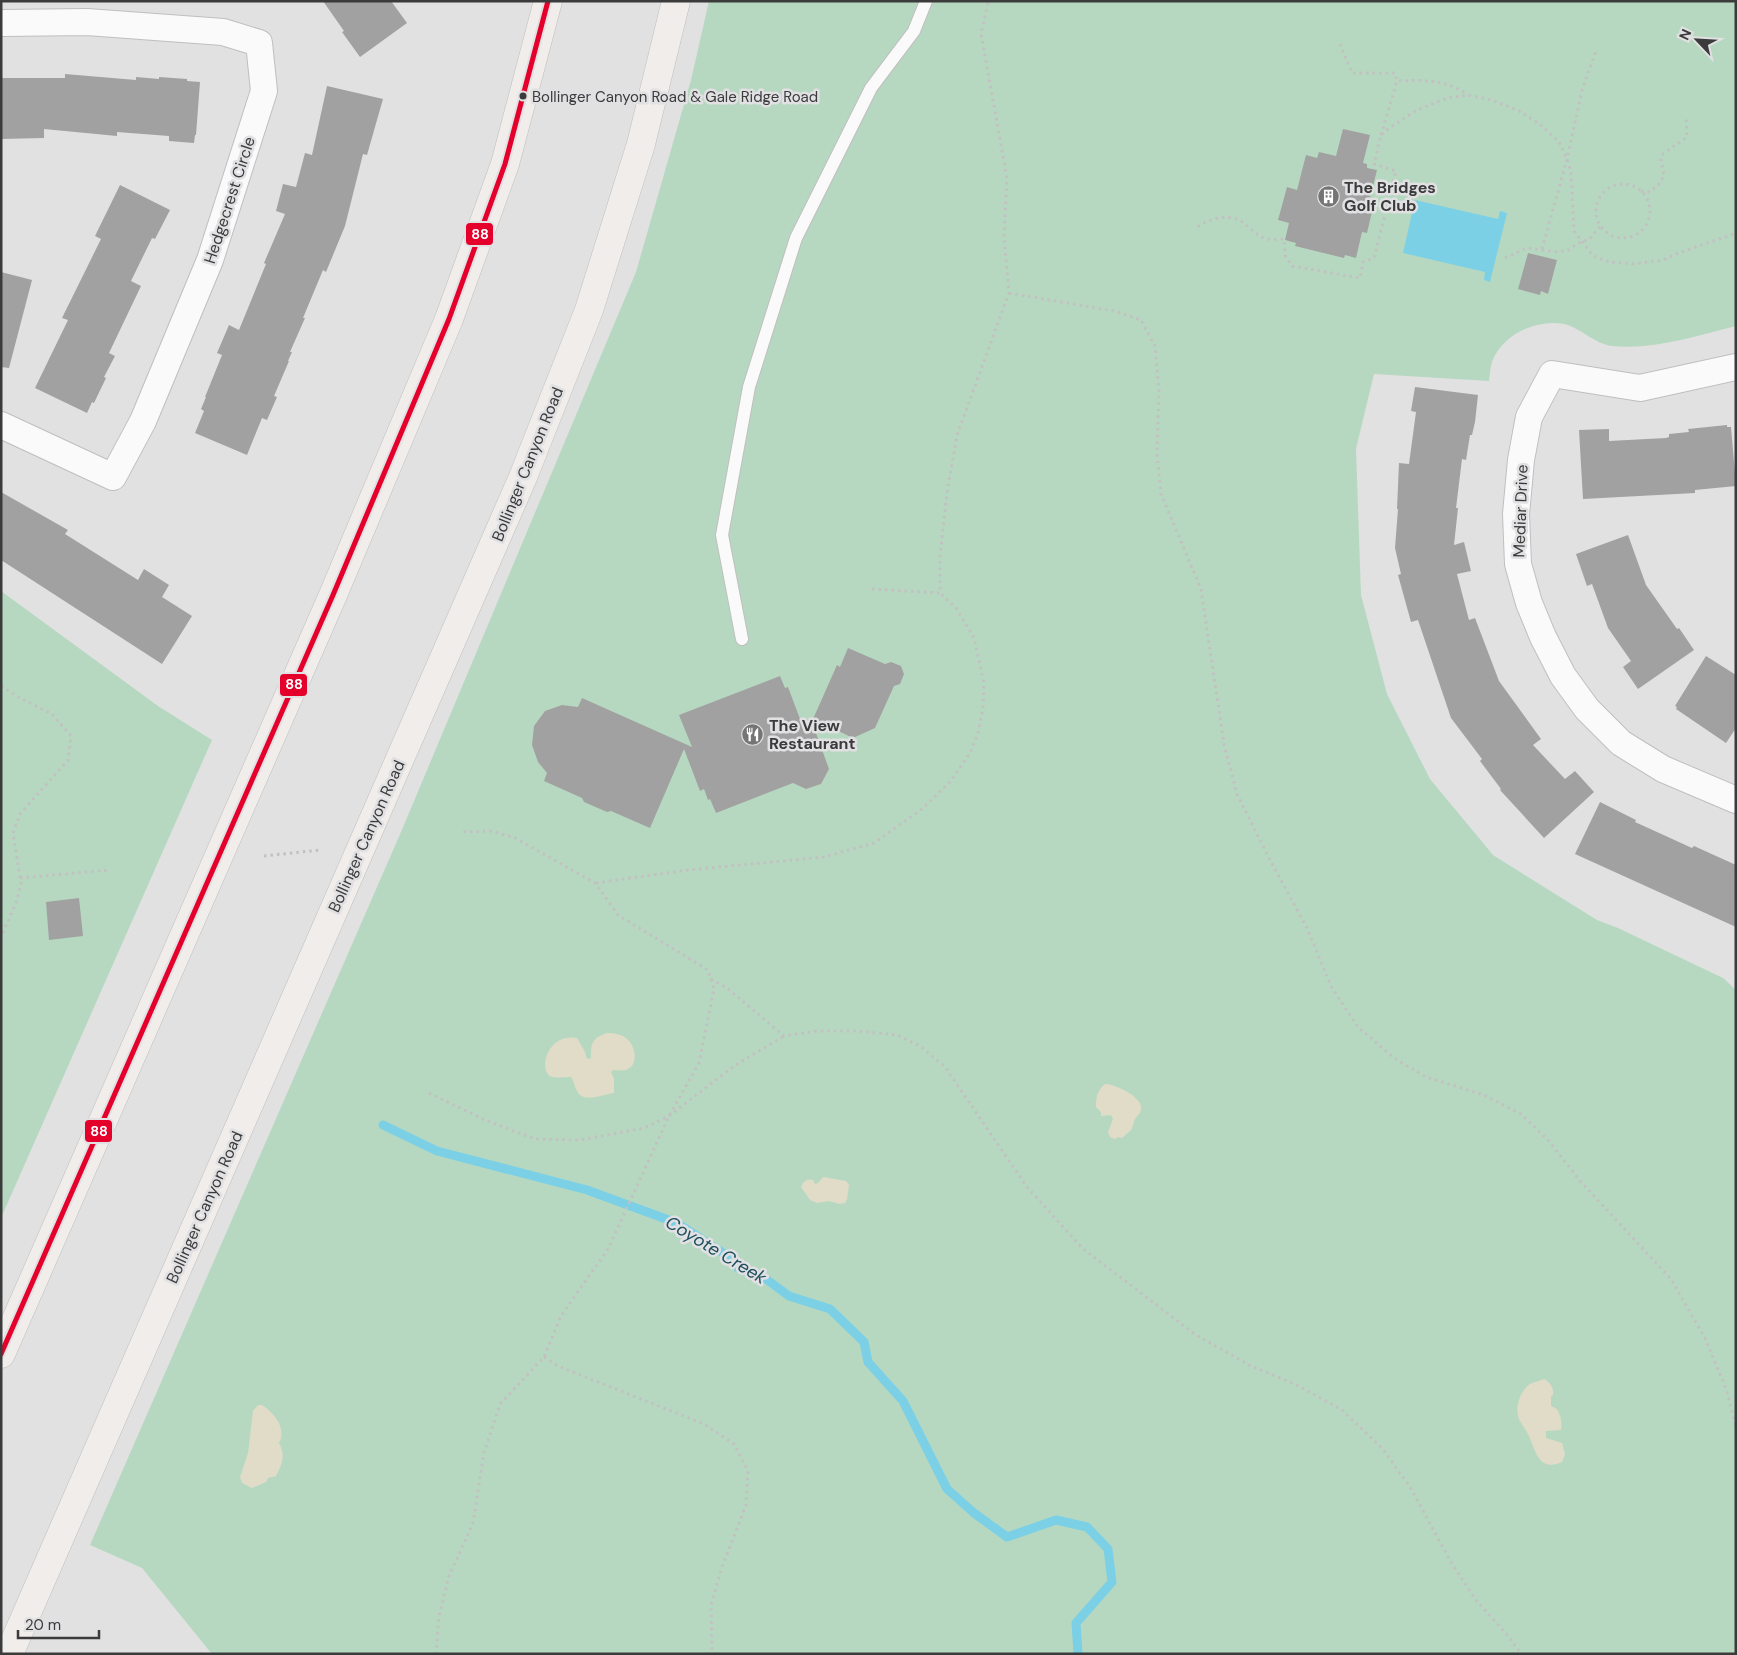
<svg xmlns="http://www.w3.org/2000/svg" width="1737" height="1655" font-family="'DM Sans',sans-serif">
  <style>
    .green { fill: #b7d8c0 }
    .sand { fill: #e1dcc8 }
    .water { fill: #7cd0e6 }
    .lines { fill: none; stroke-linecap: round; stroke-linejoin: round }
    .stream { stroke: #7cd0e6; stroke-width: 9 }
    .building { fill: #a1a1a1 }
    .lane-casing { stroke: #bfbfc0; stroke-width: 14 }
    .street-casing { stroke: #bfbfc0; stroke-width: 28 }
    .secondary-casing { stroke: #bfbfc0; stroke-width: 29 }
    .path { stroke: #c2c1c2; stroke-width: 3; stroke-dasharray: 2.5 4; stroke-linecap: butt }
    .lane { stroke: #fafafb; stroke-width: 12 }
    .street { stroke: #fafafb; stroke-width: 26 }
    .secondary { stroke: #f0edea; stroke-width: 28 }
    .bus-1-casing { stroke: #e1e0e3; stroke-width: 9 }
    .bus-1 { stroke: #e4002b; stroke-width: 5 }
    .bus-dot { fill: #3b3b3c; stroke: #e1e0e3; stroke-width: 2 }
    .labels { text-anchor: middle; stroke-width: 5; stroke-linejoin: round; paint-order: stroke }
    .bus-label { font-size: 15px; fill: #3b3b3c; stroke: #e1e0e3; text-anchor: start }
    .poi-label { font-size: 16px; font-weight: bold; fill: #3b3b3c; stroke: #e1e0e3; text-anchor: start }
    .street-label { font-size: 16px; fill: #3b3b3c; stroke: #e1e0e3 }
    .water-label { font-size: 18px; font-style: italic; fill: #1d4f5d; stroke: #e1e0e3 }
    .line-badge { stroke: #e1e0e3; stroke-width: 2 }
    .badge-label { font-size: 14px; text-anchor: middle; font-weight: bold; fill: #fff }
  </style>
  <rect width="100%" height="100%" fill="#e1e1e2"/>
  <g class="green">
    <path d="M709,1H1736V326C1695,336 1654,350 1612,346C1595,344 1579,327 1564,324C1535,319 1502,335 1492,362C1490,368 1490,375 1489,381L1374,374L1356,449L1361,595L1387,694L1430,779L1493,855L1597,920L1618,928L1723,978L1736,990V1654H212L142,1568L90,1545L401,832L636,272L691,80Z"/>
    <path d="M1,591L158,706L212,740L1,1218Z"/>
  </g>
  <g class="sand">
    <path d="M607,1033C613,1033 622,1034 627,1039C636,1046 639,1066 626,1070C622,1071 617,1070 613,1070L611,1072L614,1079V1093C603,1094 582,1105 576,1089C574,1085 574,1081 571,1077C566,1077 557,1078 552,1077C537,1072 547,1032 577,1038L585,1052L587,1059L591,1058C591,1043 592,1038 607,1033Z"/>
    <path d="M1105,1084C1115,1084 1143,1097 1141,1109C1141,1113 1137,1116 1135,1119C1133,1122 1133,1127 1131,1130C1129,1132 1124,1136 1122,1138L1118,1137L1115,1139L1110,1137L1108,1132L1113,1119L1111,1115L1101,1116V1112L1096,1107C1096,1097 1097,1091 1105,1084Z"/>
    <path d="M823,1177L846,1181L849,1185L847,1199L845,1203L840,1204L829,1201L817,1203L810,1200L801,1187C803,1182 807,1178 813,1180L815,1184L818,1183Z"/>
    <path d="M1544,1379C1550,1382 1554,1388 1553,1395L1551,1396V1406L1557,1409C1561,1416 1562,1422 1561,1430L1546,1431V1438L1562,1443L1565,1454L1562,1462C1539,1472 1536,1452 1529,1436C1526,1430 1522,1425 1519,1419C1515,1408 1519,1392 1530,1384C1534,1382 1540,1381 1544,1379Z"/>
    <path d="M258,1405H262C274,1413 287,1428 279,1443C286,1456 282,1464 276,1476L268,1478L266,1482L252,1488L242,1483L240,1477L248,1453L253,1411Z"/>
  </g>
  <path class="water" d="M1415,200L1498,219L1500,211L1507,213L1490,282L1484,280L1485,272L1403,253Z"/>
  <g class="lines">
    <path class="stream" d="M383,1125L437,1151L587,1190L677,1223L723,1253L738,1268L762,1276L789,1296L830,1309L864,1342L868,1362L903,1401L947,1489L974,1513L1007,1537L1056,1520L1087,1527L1108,1549L1112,1582L1076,1623L1078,1654"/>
  </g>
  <g class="building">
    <path d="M323,1H391L407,23L360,57L342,32L344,31Z"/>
    <path d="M65,74L136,80V77L159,79V77L187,79V81L200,82L196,135H195L194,143L169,141V136L117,132V136L44,129V138L1,139V78H65Z"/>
    <path d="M327,86L383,99L367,155L363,154L345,226L326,272L323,270L303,318H305L290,352H292L288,361H289L274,396L277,397L267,420L262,418L247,455L195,433L204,411L201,409L206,397H205L222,355L217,353L229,325L239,330L266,264L264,263L285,214L276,211L283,184L296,187L305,153L312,155Z"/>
    <path d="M1343,129L1370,135L1363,163L1367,164V168L1377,170L1369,202L1374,203L1367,233L1362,232L1356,258L1345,255L1344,258L1295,246L1296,243L1285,240L1289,223L1278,220L1287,187L1297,190L1306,155L1317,158L1319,152L1336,156Z"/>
    <path d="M120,185L170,210L155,239L152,238L131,281L141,286L109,353L115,356L104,377L106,378L94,403L92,402L87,413L35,388L68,320L62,318L101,239L95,236Z"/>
    <path d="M1528,253L1557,260L1548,294L1541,291L1540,295L1518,289Z"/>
    <path d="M1,272L32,280L9,368L1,367Z"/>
    <path d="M1415,387L1478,395L1475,422L1472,435H1470L1466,460L1462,459L1456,508H1458L1454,545L1464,542L1471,571L1457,574L1469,620L1475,618L1499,681L1541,739L1533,745L1565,779L1575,771L1594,792L1544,838L1500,790L1501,789L1480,761L1482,759L1451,718L1418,620L1411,622L1398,575L1401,574L1395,548L1398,509H1397L1399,463L1409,464L1416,412L1411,411Z"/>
    <path d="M1727,425V427H1731L1736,486L1695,490V493L1583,499L1579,430L1609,429V441L1666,438L1669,437V434L1689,432L1688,429Z"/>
    <path d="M1,492L68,530L65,534L138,580L144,569L169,585L162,597L192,616L162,664L1,560Z"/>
    <path d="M1628,535L1646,585L1677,629L1679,628L1694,650L1638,689L1623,667L1631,661L1608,628L1592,584L1587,586L1576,554Z"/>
    <path d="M848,648L885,664L891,662L901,666L904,674L900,684L894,686L875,728L853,738L813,719L837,665L840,667Z"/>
    <path d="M1706,656L1736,675V728L1726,743L1676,709L1677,707L1675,706Z"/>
    <path d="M780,676L785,688L788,687L806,735L812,722L829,769L821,784L806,789L793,783L716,813L710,799L708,800L704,789L700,791L684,749L650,828L611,811L607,812L584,802L582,798L544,781L547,773L538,762L532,745L534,726L545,711L562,705L578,707L582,698L692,747L679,715Z"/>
    <path d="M1600,802L1636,820L1635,822L1692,848L1694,846L1736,865V927L1575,854Z"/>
    <path d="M79,898L83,936L49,940L46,902Z"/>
  </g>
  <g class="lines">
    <defs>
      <path id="lane" d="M742,639L722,535L749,387L796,238L871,88L914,31L926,1"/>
      <g id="street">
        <path d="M1,23L87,22L223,32L259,43L264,91L210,260L143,421L113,477L1,425"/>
        <path d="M1736,367L1640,388L1552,374L1529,417L1521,460L1516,514L1518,564L1529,603L1543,637L1563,676L1587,709L1621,743L1663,769L1736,800"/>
      </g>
      <g id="secondary">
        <path d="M1,1354L333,595L449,319L505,164L548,1"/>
        <path d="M9,1654L523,477L589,310L641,144L676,1"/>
      </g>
    </defs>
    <use href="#lane" class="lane-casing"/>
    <use href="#street" class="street-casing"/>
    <use href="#secondary" class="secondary-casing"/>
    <g class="path">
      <path d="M1340,44L1352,73H1395L1397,81C1424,80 1445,79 1468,95"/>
      <path d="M1381,135L1397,81"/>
      <circle cx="1623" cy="211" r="27"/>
      <path d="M1641,191L1650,192L1660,183L1664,175L1661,159L1663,154L1687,137L1686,116"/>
      <path d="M1198,227C1208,219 1225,214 1239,220C1249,225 1256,237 1268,239C1273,240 1279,239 1284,239L1285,255L1292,266L1360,278L1363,262L1374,258L1396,171L1374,164L1381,135L1388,129L1415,111L1447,98L1468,95L1492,100L1519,111L1541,125L1559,142L1567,159L1571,172L1574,231L1593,256L1609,262L1633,264L1663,260L1676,254L1736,233"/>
      <path d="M1542,249L1567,159L1582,90L1596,51"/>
      <path d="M1505,258L1527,248L1558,252L1568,250L1582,241L1589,240L1601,225"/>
      <path d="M1009,293L1114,311L1141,320L1155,346L1159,391L1157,453L1161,494L1201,589L1224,744L1237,794L1269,858L1307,928L1332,988L1358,1027L1394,1058L1426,1077L1484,1095L1521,1114L1548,1140L1581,1182L1671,1279L1705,1338L1727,1391L1736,1428"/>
      <path d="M872,589L940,593V556L947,493L957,435L1009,293L1004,236L1007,178L981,34L988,3L990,1"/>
      <path d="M1,686L20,698L52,714L71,736L68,760L20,814L13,833L21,883L16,903L1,937"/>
      <path d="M264,856L320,850"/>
      <path d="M20,878L109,870"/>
      <path d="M596,883L688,870L824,857L874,843L922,809L951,781L970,753L978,733L983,708L984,683L974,638L956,608L940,593"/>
      <path d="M711,979L727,988L784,1036L818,1031H858L897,1035L920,1046L945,1067L1027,1187L1082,1248L1196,1335L1251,1366L1295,1384L1342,1410L1382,1448L1410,1487L1452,1564L1476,1600L1509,1637L1521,1654"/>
      <path d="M429,1093L485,1120L535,1139L580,1140L644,1128L669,1116L734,1066L784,1036"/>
      <path d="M544,1357L558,1366L704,1424L734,1444L748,1471L746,1505L721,1570L711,1605L712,1654"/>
      <path d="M436,1654L439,1616L449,1576L473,1523L484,1453L500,1404L544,1357L561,1316L608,1249L669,1116L699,1063L714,989L708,970L618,915L595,883L515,838L491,831L462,832"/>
    </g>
    <use href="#lane" class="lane"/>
    <use href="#street" class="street"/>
    <use href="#secondary" class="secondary"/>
    <defs>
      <path id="bus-1" d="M1,1354L333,595L449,319L505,164L548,1"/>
    </defs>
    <use href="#bus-1" class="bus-1-casing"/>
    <use href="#bus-1" class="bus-1"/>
  </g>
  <defs>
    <symbol id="building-disc" viewBox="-11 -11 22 22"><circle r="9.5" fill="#757576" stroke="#e1e0e3"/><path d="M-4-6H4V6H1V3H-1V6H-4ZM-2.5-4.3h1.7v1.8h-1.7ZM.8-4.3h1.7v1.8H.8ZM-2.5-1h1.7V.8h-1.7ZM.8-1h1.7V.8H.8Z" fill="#fff"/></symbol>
    <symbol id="restaurant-disc" viewBox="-11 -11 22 22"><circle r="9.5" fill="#757576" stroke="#e1e0e3"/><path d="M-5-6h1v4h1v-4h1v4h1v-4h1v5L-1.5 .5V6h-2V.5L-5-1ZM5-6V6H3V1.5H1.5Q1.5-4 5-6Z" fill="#fff"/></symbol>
  </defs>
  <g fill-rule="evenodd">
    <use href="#building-disc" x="1316" y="184" width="25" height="25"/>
    <use href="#restaurant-disc" x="740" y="722" width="25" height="25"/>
  </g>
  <circle class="bus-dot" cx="523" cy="96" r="4.5"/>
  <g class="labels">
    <g class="bus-label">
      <text x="532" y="102">Bollinger Canyon Road &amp; Gale Ridge Road</text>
    </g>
    <g class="poi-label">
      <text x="1344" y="193">The Bridges<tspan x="1344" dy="18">Golf Club</tspan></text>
      <text x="769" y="731">The View<tspan x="769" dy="18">Restaurant</tspan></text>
    </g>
    <g class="street-label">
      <text transform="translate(229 200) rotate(-72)" y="6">Hedgecrest Circle</text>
      <text transform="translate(527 464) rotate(-68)" y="6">Bollinger Canyon Road</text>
      <text transform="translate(1520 511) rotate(-88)" y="6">Mediar Drive</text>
      <text transform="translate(366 836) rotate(-66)" y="6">Bollinger Canyon Road</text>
      <text transform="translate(204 1207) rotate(-66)" y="6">Bollinger Canyon Road</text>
    </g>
    <g class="water-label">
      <text transform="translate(716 1250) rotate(31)" y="6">Coyote Creek</text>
    </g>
  </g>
  <g class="line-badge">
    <rect x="465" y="222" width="29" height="24" rx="5" fill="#e4002b"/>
    <rect x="279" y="673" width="29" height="24" rx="5" fill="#e4002b"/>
    <rect x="84" y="1119" width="29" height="24" rx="5" fill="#e4002b"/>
  </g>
  <g class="badge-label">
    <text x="480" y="239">88</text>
    <text x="294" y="689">88</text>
    <text x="99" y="1136">88</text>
  </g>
  <rect width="1737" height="1655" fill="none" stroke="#3b3b3c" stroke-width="5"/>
  <g transform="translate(1697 40) rotate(295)" stroke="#e1e0e3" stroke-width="4" paint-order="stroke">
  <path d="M0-4L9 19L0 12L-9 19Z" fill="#3b3b3c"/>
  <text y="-8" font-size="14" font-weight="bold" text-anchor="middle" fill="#3b3b3c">N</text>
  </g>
  <path d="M18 1630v8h81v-8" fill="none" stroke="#3b3b3c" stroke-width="2.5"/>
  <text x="25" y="1630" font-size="15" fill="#3b3b3c" stroke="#e1e0e3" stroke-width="4" paint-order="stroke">20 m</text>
</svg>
